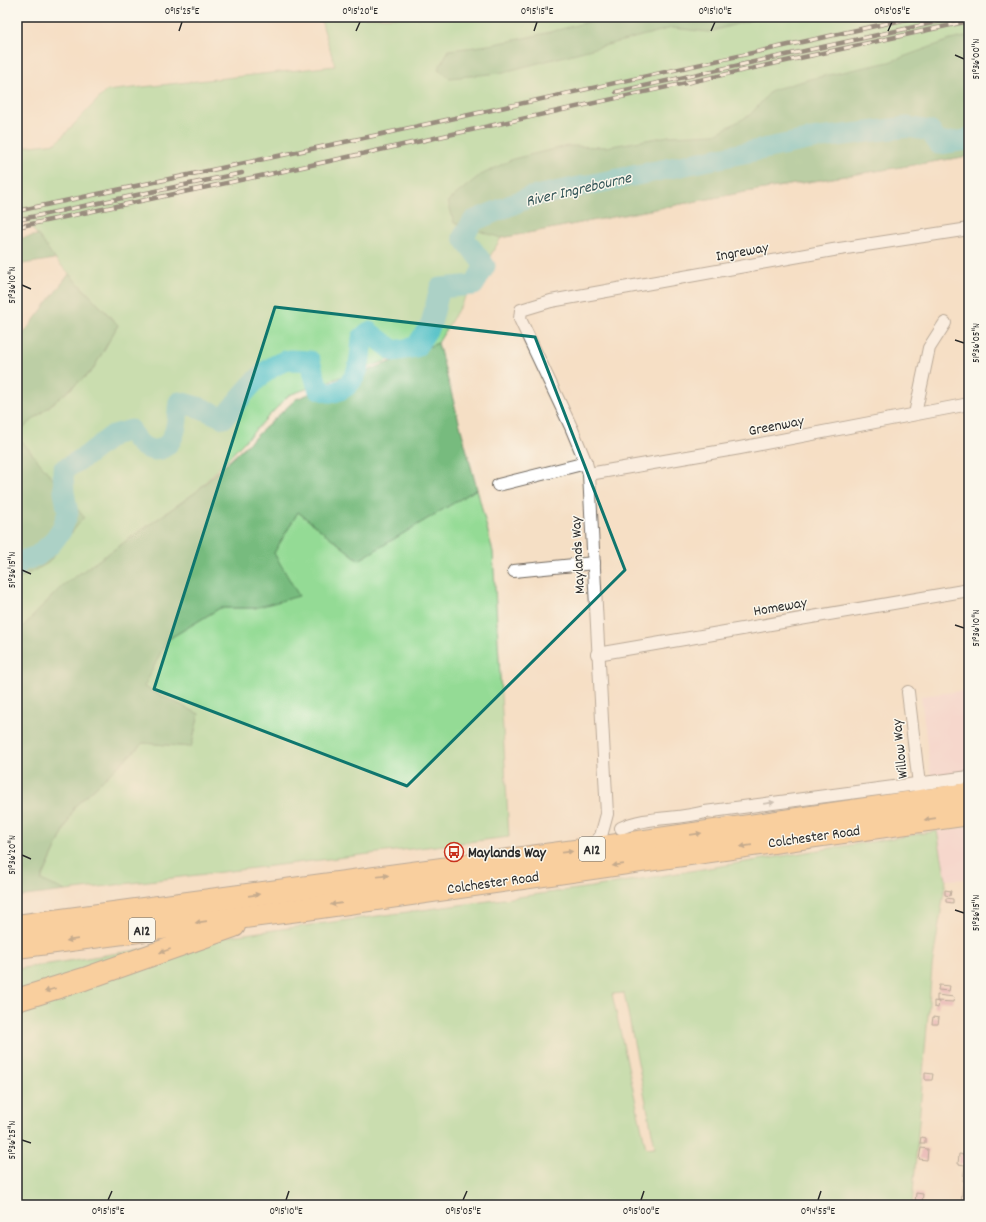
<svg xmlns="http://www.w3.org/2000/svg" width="986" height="1222" font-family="Dekko,sans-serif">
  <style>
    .built { fill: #f6cfd6 }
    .green { fill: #94db95; stroke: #608360; fill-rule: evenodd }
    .forest { fill: #77bb7e; stroke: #517354 }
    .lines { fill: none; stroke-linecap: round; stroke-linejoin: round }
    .river { stroke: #53c1c8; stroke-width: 21 }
    .building { fill: #df9aaf }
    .street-casing { stroke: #726a61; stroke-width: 14 }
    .highway-casing { stroke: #726a61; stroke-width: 24 }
    .street { stroke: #fff; stroke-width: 12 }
    .highway { stroke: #fdbc6f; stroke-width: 22 }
    .rail-casing { stroke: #2b2b2b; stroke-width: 4.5 }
    .rail { stroke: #fbf7ec; stroke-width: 3; stroke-dasharray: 9; stroke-linecap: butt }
    .oneway { fill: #a0a0a0 }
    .oneway2 { fill: #8a6c4a }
    .marked { fill: none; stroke: #0f766e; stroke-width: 3; stroke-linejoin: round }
    .ticks { fill: none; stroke: #2b2b2b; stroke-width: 1.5 }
    .labels { text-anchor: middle; stroke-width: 3; stroke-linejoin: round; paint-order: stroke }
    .shield { fill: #fbf7ec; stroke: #696865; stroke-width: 1 }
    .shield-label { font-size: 14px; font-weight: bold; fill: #2b2b2b }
    .street-label { font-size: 15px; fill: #2b2b2b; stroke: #fbf7ec }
    .poi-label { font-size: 15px; font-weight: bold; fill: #2b2b2b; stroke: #fbf7ec; text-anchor: start }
    .water-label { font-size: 16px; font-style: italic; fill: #37585a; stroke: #fbf7ec }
    .neatline { fill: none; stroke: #2b2b2b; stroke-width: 1.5 }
    .ticks-label { font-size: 10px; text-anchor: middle; fill: #2b2b2b }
  </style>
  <rect width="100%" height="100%" fill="#fbf7ec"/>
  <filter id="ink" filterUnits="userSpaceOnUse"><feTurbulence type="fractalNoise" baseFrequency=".025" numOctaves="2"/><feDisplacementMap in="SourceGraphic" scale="8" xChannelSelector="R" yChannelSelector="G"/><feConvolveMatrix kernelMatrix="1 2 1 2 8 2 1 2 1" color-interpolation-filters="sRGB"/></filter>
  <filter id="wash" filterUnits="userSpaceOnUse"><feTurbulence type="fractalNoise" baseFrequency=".012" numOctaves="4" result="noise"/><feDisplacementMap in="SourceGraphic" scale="16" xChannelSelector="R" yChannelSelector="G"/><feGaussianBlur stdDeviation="0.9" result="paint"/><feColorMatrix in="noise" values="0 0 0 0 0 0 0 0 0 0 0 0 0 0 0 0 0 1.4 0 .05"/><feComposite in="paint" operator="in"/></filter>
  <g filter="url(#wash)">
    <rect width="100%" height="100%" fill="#f5dfc5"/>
    <g class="built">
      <path d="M969,690V773L931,777L921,696Z"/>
      <path d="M969,827V879L946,880L937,831Z"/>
    </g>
    <g class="green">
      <path d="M320,17H969V156L740,193L501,238L438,343L289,395L196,492L62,586L17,633V580L42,566L17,433L92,371L118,325L55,259L17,208V138L22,147L56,143L106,91L335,66Z"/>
      <path d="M477,489L493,552L509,837L66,891L41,881L75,806L143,743L191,747L199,714L143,687L167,640L220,608H255L274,553L298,512L359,560Z"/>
      <path d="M937,831L946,880L932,967L912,1205H17V969L201,940L592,887ZM624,993L655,1147H654L646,1148L612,994Z"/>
    </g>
    <g class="forest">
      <path d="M605,17H761L709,32L672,28L500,73L449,78L438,69L449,50C503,45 553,32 605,17Z"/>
      <path d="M969,36V156L745,192L501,238L454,223L448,201L479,176L513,159L567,146L606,147L669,136L715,134L750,115L772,90L810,79L889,62L950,40Z"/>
      <path d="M38,235L55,259L17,265V239Z"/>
      <path d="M69,274L118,325L92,371L17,433V342Z"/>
      <path d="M438,343L477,489L359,560L298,512L274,553L299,596L255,608H220L167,640L144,687L199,714L191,747L143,743L75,806L41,880L66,891L17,897V633L62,586L196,492L296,399Z"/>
      <path d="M17,435L84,517L48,563L17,580Z"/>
    </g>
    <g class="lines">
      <path class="river" d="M17,566L22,561L37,556L51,544L61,531L68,513L64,492L63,470L86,456L113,435L131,430C138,451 163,459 173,436C178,426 177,413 179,402L201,408L224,418C239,399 266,362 291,360C297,360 304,361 310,361L318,388C322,389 326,392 330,392C334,393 339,390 342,389C361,378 360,357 362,338L369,332L394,351L416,347L431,324L440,288L474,285L485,266L463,237L473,221L530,197L812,139L908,127L930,131L939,144L967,140L969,138"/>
    </g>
    <g id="blocks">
      <g class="building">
        <path d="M945,890L951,891L950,896L945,895Z"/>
        <path d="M946,898L953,899V903L946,902Z"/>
        <path d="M939,985L950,986L949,991L938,990Z"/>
        <path d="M937,995L954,997L953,1002L937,1001Z"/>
        <path d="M934,1001L939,1002L938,1008L934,1007Z"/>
        <path d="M933,1017L939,1018L938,1024H932Z"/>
        <path d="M925,1073L933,1074L932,1080H925Z"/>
        <path d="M921,1137L925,1138V1143H920Z"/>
        <path d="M921,1148L928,1149L927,1160L919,1159Z"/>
        <path d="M966,1150L969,1151V1181H963L965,1165L958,1164L959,1154L966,1155Z"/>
        <path d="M963,1182H969V1205H961Z"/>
        <path d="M916,1193L923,1194L922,1204L915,1203Z"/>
      </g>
    </g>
  </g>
  <g filter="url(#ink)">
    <use href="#blocks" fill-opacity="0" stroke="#726a61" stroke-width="1"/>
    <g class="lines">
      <defs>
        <g id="street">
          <path d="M915,414L929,348L945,323"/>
          <path d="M589,474L740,448L969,404"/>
          <path d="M498,485L586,463"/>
          <path d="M514,571L594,563"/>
          <path d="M597,654L969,590"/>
          <path d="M908,692L920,793"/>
          <path d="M621,828C646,816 678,820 705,812L969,777"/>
          <path d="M590,849L601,836L607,814L589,474L586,463L571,427L520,319L521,310L551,301L833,250L969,229"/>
        </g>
        <g id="highway">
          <path d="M17,926L590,849L969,794"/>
          <path d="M17,947L306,909L969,814"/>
          <path d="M17,1000L84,979L234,926"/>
        </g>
      </defs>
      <use href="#street" class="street-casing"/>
      <use href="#highway" class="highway-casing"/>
      <use href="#street" class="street"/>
      <use href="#highway" class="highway"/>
      <defs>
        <g id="rail">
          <path d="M616,92L960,17"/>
          <path d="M17,211L373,136L916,17"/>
          <path d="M17,220L242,173"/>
          <path d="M17,227L284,171L969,21"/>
        </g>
      </defs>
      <use href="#rail" class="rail-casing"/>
      <use href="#rail" class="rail"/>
    </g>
    <defs><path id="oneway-solid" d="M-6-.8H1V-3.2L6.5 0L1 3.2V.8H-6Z"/></defs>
    <use class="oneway" href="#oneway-solid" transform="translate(769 803) rotate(-8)"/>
    <g class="oneway2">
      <use href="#oneway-solid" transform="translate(930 819) rotate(172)"/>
      <use href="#oneway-solid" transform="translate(696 834) rotate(-8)"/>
      <use href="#oneway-solid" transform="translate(746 846) rotate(172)"/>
      <use href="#oneway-solid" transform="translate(567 852) rotate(-7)"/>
      <use href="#oneway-solid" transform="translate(618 865) rotate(172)"/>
      <use href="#oneway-solid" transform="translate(383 876) rotate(-7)"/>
      <use href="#oneway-solid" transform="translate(254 895) rotate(-8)"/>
      <use href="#oneway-solid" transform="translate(336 904) rotate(172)"/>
      <use href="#oneway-solid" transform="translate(201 922) rotate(172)"/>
      <use href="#oneway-solid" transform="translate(72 940) rotate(172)"/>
      <use href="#oneway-solid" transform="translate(165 951) rotate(161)"/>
      <use href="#oneway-solid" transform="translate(50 990) rotate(163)"/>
    </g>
  </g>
  <path d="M0 0H986V1222H0ZM275,307L535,337L625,570L407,786L154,689Z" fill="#f5dfc5" fill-opacity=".55" fill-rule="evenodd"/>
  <path class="marked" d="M275,307L535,337L625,570L407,786L154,689Z"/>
  <path class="ticks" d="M179,31L182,22M356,31L360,22M534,31L537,22M711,31L715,22M888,31L892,22M955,55L964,59M22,285L31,289M955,340L964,343M22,570L31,574M955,625L964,628M22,855L31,859M955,910L964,913M22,1140L31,1143M108,1200L112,1191M286,1200L289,1191M463,1200L467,1191M641,1200L644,1191M818,1200L821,1191"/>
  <defs>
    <symbol id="bus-ring" viewBox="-11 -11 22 22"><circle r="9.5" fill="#fbf7ec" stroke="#c8321e" stroke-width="1.5"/><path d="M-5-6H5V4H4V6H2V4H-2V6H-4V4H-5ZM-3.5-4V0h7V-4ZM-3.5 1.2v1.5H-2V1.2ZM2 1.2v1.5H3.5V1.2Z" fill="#c8321e"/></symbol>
  </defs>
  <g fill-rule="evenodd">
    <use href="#bus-ring" x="443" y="841" width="22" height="22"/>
  </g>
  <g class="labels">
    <g class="shield">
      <rect x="579" y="837" width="26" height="24" rx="3"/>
      <rect x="129" y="918" width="26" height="24" rx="3"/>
    </g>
    <g class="shield-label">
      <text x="592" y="854">A12</text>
      <text x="142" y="935">A12</text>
    </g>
    <g class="street-label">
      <text transform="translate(742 251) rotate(-10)" y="5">Ingreway</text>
      <text transform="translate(776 425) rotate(-11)" y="5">Greenway</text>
      <text transform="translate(577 555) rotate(-93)" y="5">Maylands Way</text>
      <text transform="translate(780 606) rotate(-10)" y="5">Homeway</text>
      <text transform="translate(899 749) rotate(-96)" y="5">Willow Way</text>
      <text transform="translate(814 836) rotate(-8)" y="5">Colchester Road</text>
      <text transform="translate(493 882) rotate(-8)" y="5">Colchester Road</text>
    </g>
    <g class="poi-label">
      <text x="468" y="857">Maylands Way</text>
    </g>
    <g class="water-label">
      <text transform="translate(578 188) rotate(-13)" y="6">River Ingrebourne</text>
    </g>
  </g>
  <rect width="986" height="1222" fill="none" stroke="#fbf7ec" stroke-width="44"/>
  <rect x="22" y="22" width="942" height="1178" class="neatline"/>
  <g class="ticks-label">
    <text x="182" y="14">0°15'25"E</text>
    <text x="360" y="14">0°15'20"E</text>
    <text x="537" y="14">0°15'15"E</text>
    <text x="715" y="14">0°15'10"E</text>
    <text x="892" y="14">0°15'05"E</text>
    <text transform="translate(975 59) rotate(-90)" y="4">51°36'00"N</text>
    <text transform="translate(11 285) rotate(-90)" y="4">51°36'10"N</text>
    <text transform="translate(975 343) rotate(-90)" y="4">51°36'05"N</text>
    <text transform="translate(11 570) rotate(-90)" y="4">51°36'15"N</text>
    <text transform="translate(975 628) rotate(-90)" y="4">51°36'10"N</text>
    <text transform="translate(11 855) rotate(-90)" y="4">51°36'20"N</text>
    <text transform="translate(975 913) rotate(-90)" y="4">51°36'15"N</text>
    <text transform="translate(11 1140) rotate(-90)" y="4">51°36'25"N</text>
    <text x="108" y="1214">0°15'15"E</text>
    <text x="286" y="1214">0°15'10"E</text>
    <text x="463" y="1214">0°15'05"E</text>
    <text x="641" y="1214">0°15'00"E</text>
    <text x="818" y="1214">0°14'55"E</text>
  </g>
</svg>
